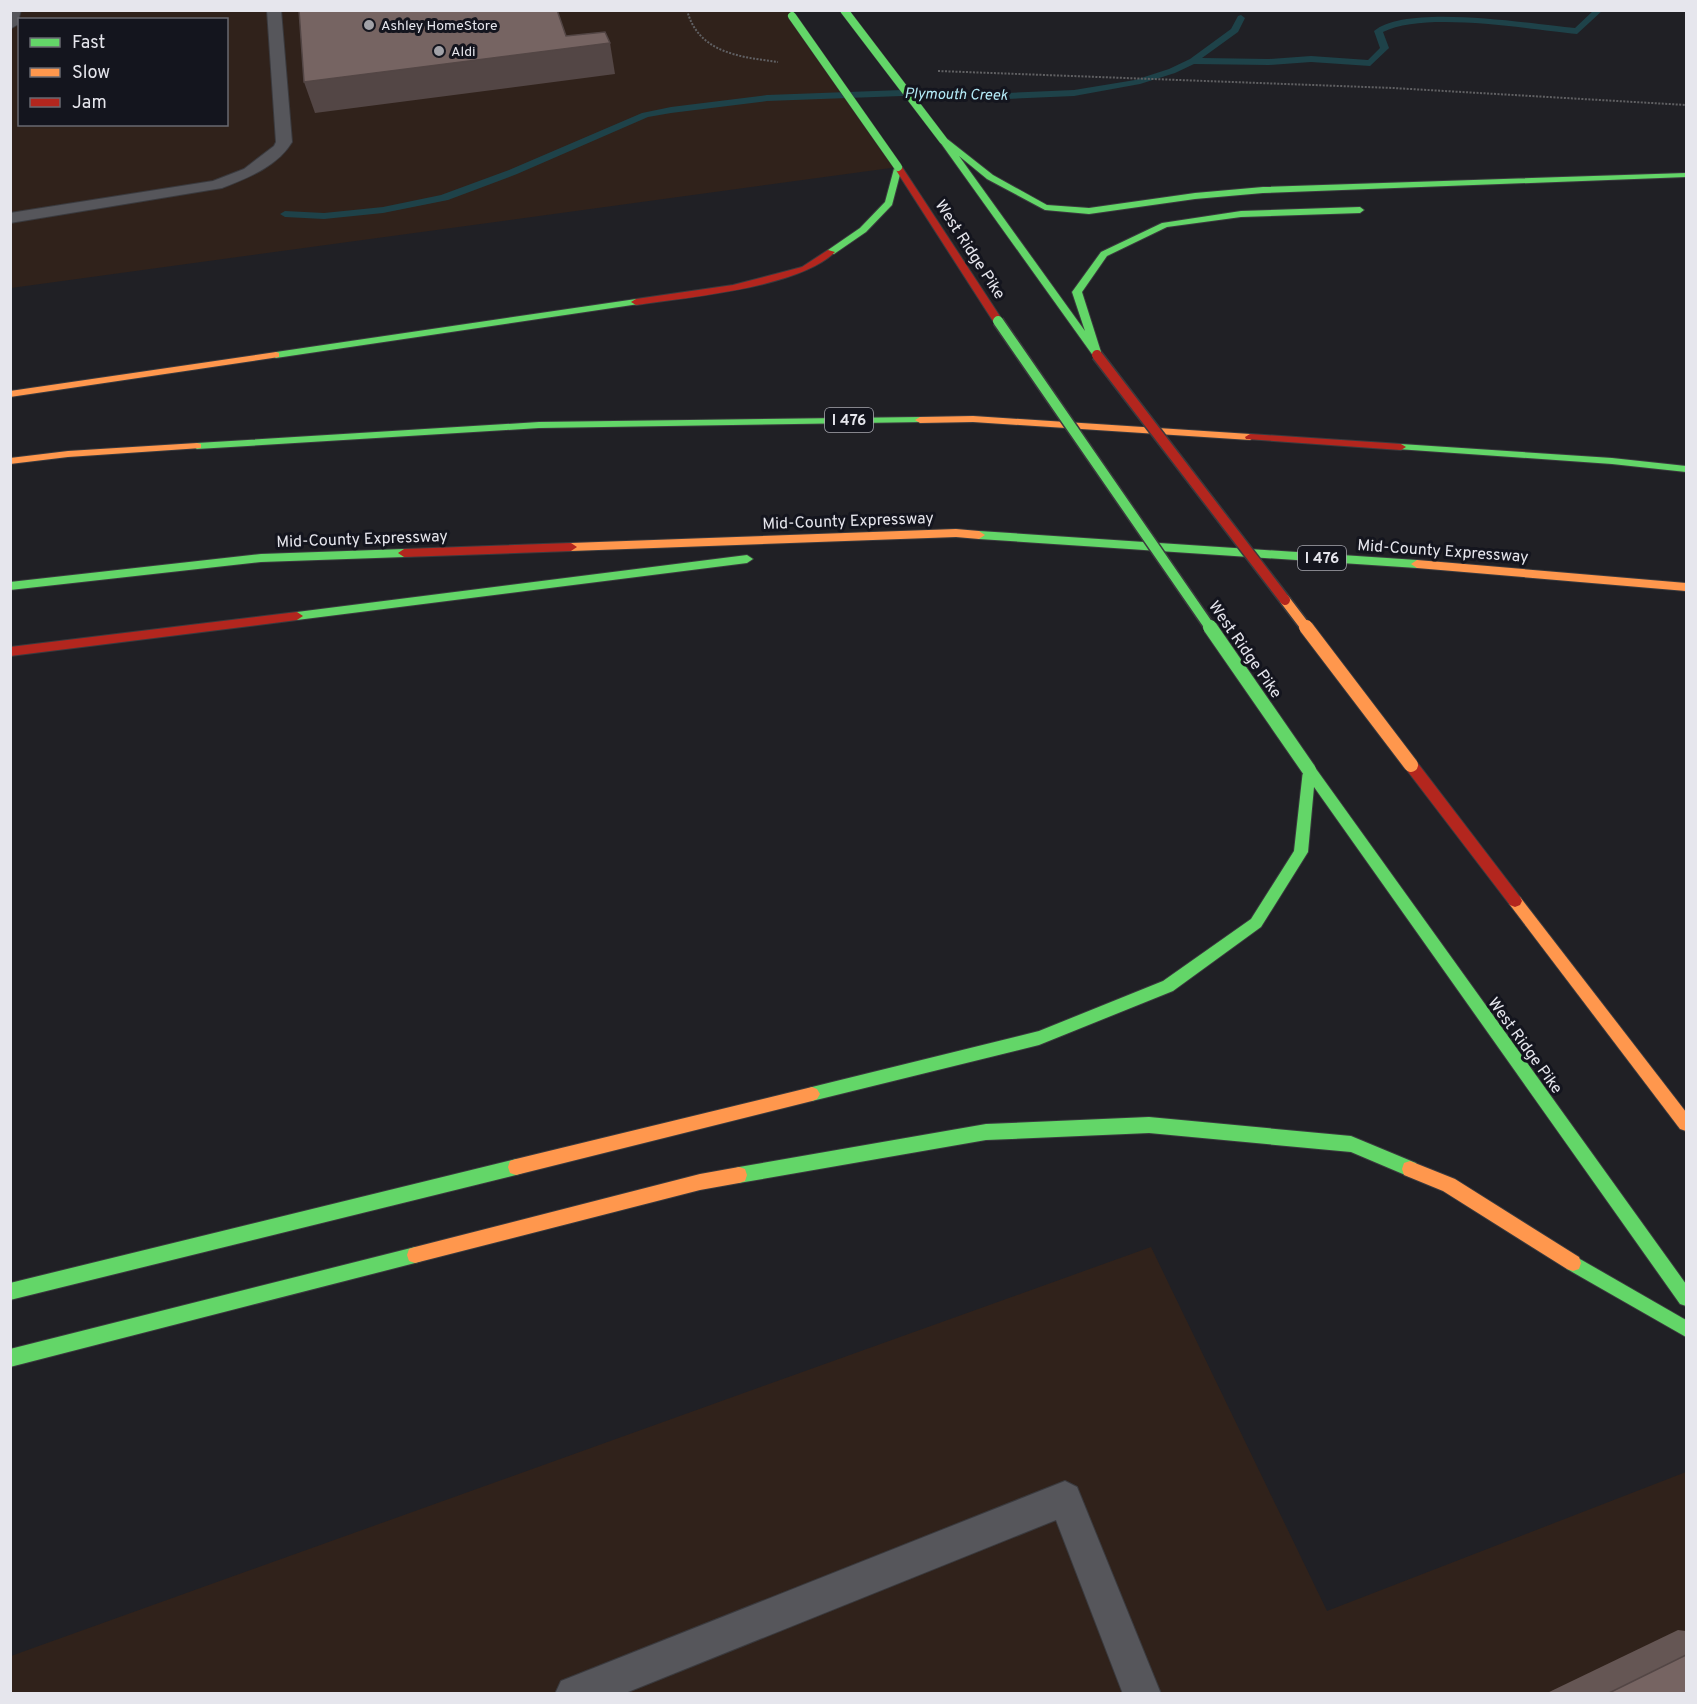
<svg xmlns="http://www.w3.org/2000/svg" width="1697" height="1704" font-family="Overpass,sans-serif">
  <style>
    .commercial { fill: #30221b; fill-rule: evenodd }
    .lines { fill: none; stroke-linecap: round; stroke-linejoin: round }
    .stream { fill: #1e4249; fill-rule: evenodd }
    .lane-casing { stroke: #3a3a3e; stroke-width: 2 }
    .fast-casing { stroke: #3a3a3e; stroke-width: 2 }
    .slow-casing { stroke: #3a3a3e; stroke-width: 2 }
    .jam-casing { stroke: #3a3a3e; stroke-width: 2 }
    .path { stroke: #606063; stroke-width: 2; stroke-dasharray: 2 1.5; stroke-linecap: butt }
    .lane { fill: #56565b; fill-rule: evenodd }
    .fast { fill: #63d668; fill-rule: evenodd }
    .slow { fill: #ff974d; fill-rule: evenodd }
    .jam { fill: #b3261e; fill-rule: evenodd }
    .fast-bridge-far2-casing { stroke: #3a3a3e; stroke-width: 9; stroke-linecap: butt }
    .fast-bridge-far1-casing { stroke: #3a3a3e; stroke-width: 13; stroke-linecap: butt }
    .fast-bridge-casing { stroke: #3a3a3e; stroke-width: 16; stroke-linecap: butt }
    .slow-bridge-far1-casing { stroke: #3a3a3e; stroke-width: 13; stroke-linecap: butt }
    .slow-bridge-casing { stroke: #3a3a3e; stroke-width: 16; stroke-linecap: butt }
    .jam-bridge-casing { stroke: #3a3a3e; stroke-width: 13; stroke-linecap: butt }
    .fast-bridge-far2 { stroke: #63d668; stroke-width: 8 }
    .fast-bridge-far1 { stroke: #63d668; stroke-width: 10 }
    .fast-bridge { stroke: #63d668; stroke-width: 14 }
    .slow-bridge-far1 { stroke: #ff974d; stroke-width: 10 }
    .slow-bridge { stroke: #ff974d; stroke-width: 14 }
    .jam-bridge { stroke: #b3261e; stroke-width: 10 }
    .wall { fill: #655654 }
    .shaded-wall { fill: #534645 }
    .building { fill: #766462; stroke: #534645; stroke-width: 1.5 }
    .poi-dot { fill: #a1a1a7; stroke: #14151e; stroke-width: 2 }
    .labels { text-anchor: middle; stroke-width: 6; stroke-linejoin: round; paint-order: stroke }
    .far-poi-label { font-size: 14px; fill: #e6e6ed; stroke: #14151e; text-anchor: start }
    .far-water-label { font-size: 15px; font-style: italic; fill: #b3eaf6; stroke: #14151e }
    .shield { fill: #14151e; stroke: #a7a7af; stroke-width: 1.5 }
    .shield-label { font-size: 15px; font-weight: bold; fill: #e6e6ed }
    .street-label { font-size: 16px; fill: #e6e6ed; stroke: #14151e }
  </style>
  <rect width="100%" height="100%" fill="#202025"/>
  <g class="commercial">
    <path d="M10,11H790L898,167L11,288ZM20,20H226V124H20Z"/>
    <path d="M1151,1247L1327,1611L1686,1472V1693L11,1694V1656Z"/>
  </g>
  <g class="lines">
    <path class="stream" d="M1594,10H1603L1577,34C1528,29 1425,11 1383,32L1389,48L1370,66L1311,62L1269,65L1194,64L1175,73L1140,84L1074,96L1007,99L929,95L767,101L671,113L648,117L517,174L448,200L383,213L324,219L285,217L280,214L285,211L324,213L383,207L441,195L509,170L642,113L671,107L767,95L929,89L1007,93L1074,90L1135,80L1169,69L1190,59L1231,29L1238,16L1241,15L1245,18L1238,32L1202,58L1269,59L1311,56L1368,60L1380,48L1374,31C1407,3 1531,24 1575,28Z"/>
    <defs>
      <g id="lane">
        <path d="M10,10H21L17,25L10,29Z"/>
        <path d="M267,10H281L292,142C277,167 247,178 222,188L10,223V213L213,181L244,169L274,146L276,142Z"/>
        <path d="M1065,1481L1077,1487L1161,1694H1123L1056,1520L623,1694H555L561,1681Z"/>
      </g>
      <g id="fast">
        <path d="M940,138H946L993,175L1047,205L1089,208L1195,193L1263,187L1686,173V177L1263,193L1195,199L1089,214L1045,210L987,179L959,156L1085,331L1072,292L1101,252L1162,223L1241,211L1360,207L1364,210L1360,213L1241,217L1167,227L1107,256L1082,292L1102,355L1097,358L1094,357L940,142Z"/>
        <path d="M895,165L902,167L892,205L866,232L834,254H828V250L860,228L885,202Z"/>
        <path d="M636,299L641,302L639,304L276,358L271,355L276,352Z"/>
        <path d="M920,417L925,420L924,422L539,428L197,449L192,446L197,443L539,422Z"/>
        <path d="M1401,444L1612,458L1686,466V472L1612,464L1397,449V445Z"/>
        <path d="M979,531L1417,560L1423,564L1417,568L979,539L973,535Z"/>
        <path d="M404,549L410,553L404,557L261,562L10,590V582L261,554Z"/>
        <path d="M747,555L753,559L747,563L297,620L291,616L297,612Z"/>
        <path d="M1309,765L1314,766L1686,1284V1306L1680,1304L1314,787L1308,852L1261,927L1173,991L1039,1045L812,1101L807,1099L804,1094L807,1089L812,1087L1039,1031L1163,981L1251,919L1294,851L1303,770Z"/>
        <path d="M1149,1117L1351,1136L1416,1163L1418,1169L1416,1175L1410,1177L1351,1152L1149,1133L986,1140L739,1183L733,1181L731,1175L733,1169L739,1167L986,1124Z"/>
        <path d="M516,1159L522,1161L524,1167L522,1173L516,1175L10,1300V1283Z"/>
        <path d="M415,1247L421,1249L423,1255L421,1261L415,1263L10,1367V1349Z"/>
        <path d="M1573,1255L1686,1320V1337L1567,1269L1565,1263L1567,1257Z"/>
      </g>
      <g id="slow">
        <path d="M276,352L279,353V357L10,397V391Z"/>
        <path d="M973,416L1250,434L1255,437L1250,440L973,422L920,423L915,420L920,417Z"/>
        <path d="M197,443L201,444V448L68,457L10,464V458L68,451Z"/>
        <path d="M956,529L979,531L985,535L979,539L956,537L571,551L565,547L571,543Z"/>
        <path d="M1417,560L1686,583V591L1417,568L1411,564Z"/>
        <path d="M1515,895L1520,897L1686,1112V1131L1680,1129L1510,905L1508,901L1510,897Z"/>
        <path d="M812,1087L817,1089L820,1094L817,1099L812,1101L516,1175L510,1173L508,1167L510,1161L516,1159Z"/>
        <path d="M1410,1161L1455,1179L1579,1257L1581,1263L1579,1269L1573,1271L1567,1269L1443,1191L1404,1175L1402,1169L1404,1163Z"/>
        <path d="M739,1167L745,1169L747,1175L745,1181L739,1183L700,1190L415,1263L409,1261L407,1255L409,1249L415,1247L700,1174Z"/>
      </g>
      <g id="jam">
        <path d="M895,165L902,167L1003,321L1001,323L993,321L894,167Z"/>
        <path d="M828,250L835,252C798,288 688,297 636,305L631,302L636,299L733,285L802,267Z"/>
        <path d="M1250,434L1401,444L1406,447L1401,450L1246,439L1245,437Z"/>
        <path d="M571,543L577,547L571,551L404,557L398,553L404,549Z"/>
        <path d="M297,612L303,616L297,620L10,656V647Z"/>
        <path d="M1411,760L1416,761L1520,897L1522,901L1520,905L1515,907L1510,905L1406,769L1405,765Z"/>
      </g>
    </defs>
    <use href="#lane" class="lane-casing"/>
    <use href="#fast" class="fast-casing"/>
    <use href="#slow" class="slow-casing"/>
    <use href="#jam" class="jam-casing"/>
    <g class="path">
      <path d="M687,10C698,53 740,57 778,62"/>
      <path d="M938,71L1393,88L1686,105"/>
    </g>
    <use href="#lane" class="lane"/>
    <use href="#fast" class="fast"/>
    <use href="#slow" class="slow"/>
    <use href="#jam" class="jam"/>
    <defs>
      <g id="fast-bridge-far2">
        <path d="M844,10L943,140"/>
        <path d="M792,16L898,167"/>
      </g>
      <path id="fast-bridge-far1" d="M998,321L1211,629"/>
      <path id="fast-bridge" d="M1210,627L1309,770"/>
      <path id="slow-bridge-far1" d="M1285,600L1307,629"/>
      <path id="slow-bridge" d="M1306,627L1411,765"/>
      <path id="jam-bridge" d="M1097,355L1285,600"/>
    </defs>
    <use href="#fast-bridge-far2" class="fast-bridge-far2-casing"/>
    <use href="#fast-bridge-far1" class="fast-bridge-far1-casing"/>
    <use href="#fast-bridge" class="fast-bridge-casing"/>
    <use href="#slow-bridge-far1" class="slow-bridge-far1-casing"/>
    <use href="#slow-bridge" class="slow-bridge-casing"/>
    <use href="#jam-bridge" class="jam-bridge-casing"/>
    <use href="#fast-bridge-far2" class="fast-bridge-far2"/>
    <use href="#fast-bridge-far1" class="fast-bridge-far1"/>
    <use href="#fast-bridge" class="fast-bridge"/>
    <use href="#slow-bridge-far1" class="slow-bridge-far1"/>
    <use href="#slow-bridge" class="slow-bridge"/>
    <use href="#jam-bridge" class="jam-bridge"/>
  </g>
  <path class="wall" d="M1678,1630L1686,1631V1694H1545Z"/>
  <path class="shaded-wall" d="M610,43L615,74L315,113L304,82Z"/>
  <g class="building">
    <path d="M299,10H557L566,36L605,32L610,43L304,82Z"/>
    <path d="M1686,1655V1694H1607Z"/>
  </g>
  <g class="poi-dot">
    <circle cx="369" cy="25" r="6"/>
    <circle cx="439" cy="51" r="6"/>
  </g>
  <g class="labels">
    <g class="far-poi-label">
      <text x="381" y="30">Ashley HomeStore</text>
      <text x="451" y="56">Aldi</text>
    </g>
    <g class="far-water-label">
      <text transform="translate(956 94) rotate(1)" y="5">Plymouth Creek</text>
    </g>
    <g class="shield">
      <rect x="825" y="408" width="48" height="24" rx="4.5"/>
      <rect x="1298" y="546" width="48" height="24" rx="4.5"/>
    </g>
    <g class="shield-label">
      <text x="849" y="425">I 476</text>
      <text x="1322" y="563">I 476</text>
    </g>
    <g class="street-label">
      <text transform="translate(971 249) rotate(57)" y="6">West Ridge Pike</text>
      <text transform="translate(848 520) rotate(-2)" y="6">Mid-County Expressway</text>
      <text transform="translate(362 538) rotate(-2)" y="6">Mid-County Expressway</text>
      <text transform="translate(1443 550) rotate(4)" y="6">Mid-County Expressway</text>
      <text transform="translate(1246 649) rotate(55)" y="6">West Ridge Pike</text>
      <text transform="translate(1526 1045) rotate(54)" y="6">West Ridge Pike</text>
    </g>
  </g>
  <rect width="1697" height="1704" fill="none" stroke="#e6e6ed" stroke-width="24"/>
  <rect x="18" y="18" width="210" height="108" fill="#14151e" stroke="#686971" stroke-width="1.5"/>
  <rect x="30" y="38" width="30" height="9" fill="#63d668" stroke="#686971" stroke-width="1.5"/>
  <text x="72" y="48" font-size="18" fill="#e6e6ed">Fast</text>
  <rect x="30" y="68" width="30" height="9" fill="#ff974d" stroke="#686971" stroke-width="1.5"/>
  <text x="72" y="78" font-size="18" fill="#e6e6ed">Slow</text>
  <rect x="30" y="98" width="30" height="9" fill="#b3261e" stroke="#686971" stroke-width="1.5"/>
  <text x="72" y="108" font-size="18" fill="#e6e6ed">Jam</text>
</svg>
